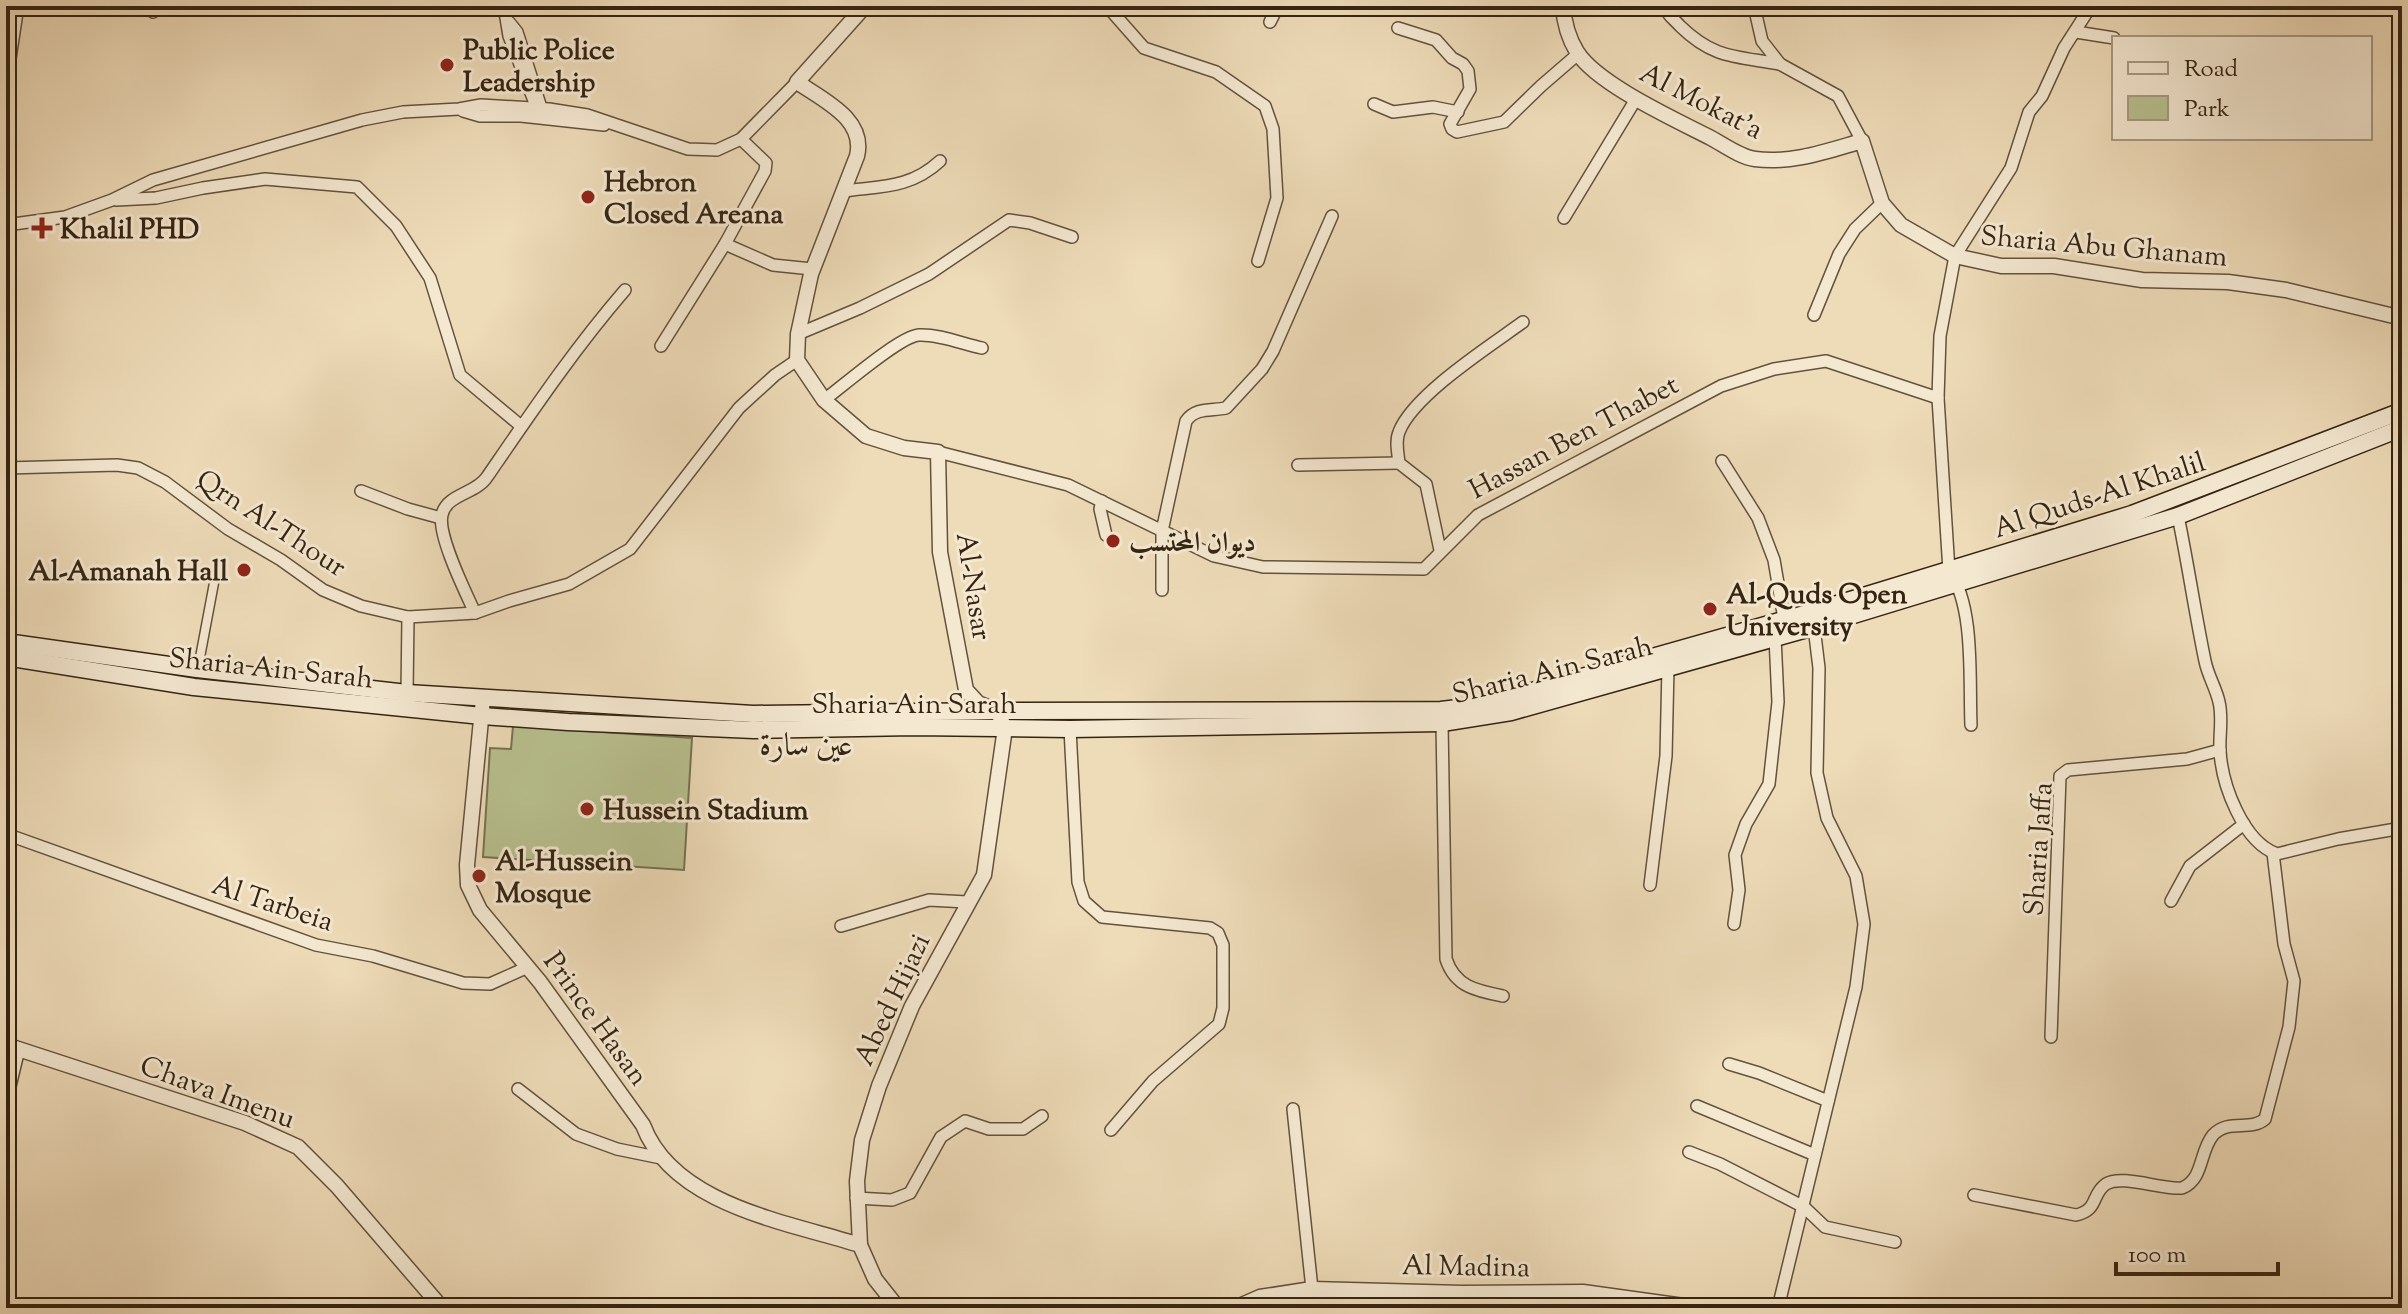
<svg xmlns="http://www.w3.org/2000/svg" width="2408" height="1314" font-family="'Sorts Mill Goudy',Amiri,serif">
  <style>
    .green { fill: #b8c08f; stroke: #767251; stroke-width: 2 }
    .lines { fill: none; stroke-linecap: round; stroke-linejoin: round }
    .pedestrian-casing { stroke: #63523c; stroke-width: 11 }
    .minor-casing { stroke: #63523c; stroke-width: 14 }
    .tertiary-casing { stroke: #63523c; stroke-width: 17 }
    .secondary-casing { stroke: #352413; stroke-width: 19 }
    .pedestrian { stroke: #f4e8d1; stroke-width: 8 }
    .minor { stroke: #f4e8d1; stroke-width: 11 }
    .tertiary { stroke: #f4e8d1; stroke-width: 14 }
    .secondary { stroke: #f4e8d1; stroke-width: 16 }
    .poi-dot { fill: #8f2418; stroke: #f4e8d1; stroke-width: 3 }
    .labels { text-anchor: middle; stroke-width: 6; stroke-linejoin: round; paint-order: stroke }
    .poi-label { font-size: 28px; font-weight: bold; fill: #352413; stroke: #f4e8d1; text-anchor: start }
    .street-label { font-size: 28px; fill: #352413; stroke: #f4e8d1 }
    .quarter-label { font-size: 32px; fill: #352413; stroke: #f4e8d1 }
  </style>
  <rect width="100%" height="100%" fill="#eedbb8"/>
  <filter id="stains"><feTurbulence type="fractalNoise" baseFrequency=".0025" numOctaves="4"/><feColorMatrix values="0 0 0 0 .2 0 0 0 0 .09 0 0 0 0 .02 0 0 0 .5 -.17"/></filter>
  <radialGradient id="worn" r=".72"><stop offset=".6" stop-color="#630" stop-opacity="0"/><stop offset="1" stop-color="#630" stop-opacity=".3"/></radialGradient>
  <path class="green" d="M513,726L692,738L684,870L483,857L490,748L511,749Z"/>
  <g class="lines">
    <defs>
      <path id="pedestrian" d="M198,668L214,583"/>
      <g id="minor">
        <path d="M504,6L509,36L538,111"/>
        <path d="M1107,6L1144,48L1216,72L1265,106L1273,129L1277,198L1258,261"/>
        <path d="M1664,6C1667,15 1674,19 1680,26C1714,59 1735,56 1780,64"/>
        <path d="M1754,6L1762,41L1780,64L1838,96L1862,141"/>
        <path d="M153,12L155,6"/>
        <path d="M509,22L517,32L543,114"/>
        <path d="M1270,22L1278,6"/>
        <path d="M1398,28L1436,40L1452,58L1463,64L1468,71L1470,89L1450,124L1452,129L1457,132L1504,122L1541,86L1578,54"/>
        <path d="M2076,32L2114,38"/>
        <path d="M6,85L18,6"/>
        <path d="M1374,104L1393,112L1433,107L1458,112"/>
        <path d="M463,111L480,116H521L604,125"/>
        <path d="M6,125L9,131L6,159"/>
        <path d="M844,191C882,186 911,188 940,161"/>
        <path d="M116,200L156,198L203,188L265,179L357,187L396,226L430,278L460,375L521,426"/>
        <path d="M1564,218L1636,99"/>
        <path d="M6,225L65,217L112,200L153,180L362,120L403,112L459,109L481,105L549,109L587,115L688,149L717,150L741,139L797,82"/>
        <path d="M725,244L773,265L812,269"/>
        <path d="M1814,315L1839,254L1855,229L1882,203"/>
        <path d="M798,334L860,308L929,274L1009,220L1030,223L1072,237"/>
        <path d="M661,346L725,244L765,171L766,163L741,139"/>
        <path d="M824,400C843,386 900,336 919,335C939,334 963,344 982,348"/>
        <path d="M938,452L1068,485L1214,556L1263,567L1424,569L1478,515L1721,386L1774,369L1826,361L1938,398"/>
        <path d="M1722,461L1758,518L1774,560L1784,619"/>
        <path d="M1298,465L1399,463"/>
        <path d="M6,468L117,465L138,468L165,482L228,529L281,560L323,590L361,606L408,617L475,613L509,601L569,584L630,549L739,408L775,375L797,360"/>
        <path d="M361,491L408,509L441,518"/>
        <path d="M1102,501L1100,509L1106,535"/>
        <path d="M2178,516C2188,564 2195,613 2205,661C2208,676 2216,688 2219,702C2223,718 2219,735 2220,751C2222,785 2243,842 2277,854L2338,839L2402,828"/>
        <path d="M1440,550L1426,484L1399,463C1398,453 1395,441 1399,432C1413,395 1490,346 1523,322"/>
        <path d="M1162,590V531L1186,421C1196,407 1211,411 1226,408L1262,369L1273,351L1332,216"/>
        <path d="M475,613C466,593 437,535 442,515C446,494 476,494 487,477C531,413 574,349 625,290"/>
        <path d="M407,693L408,617"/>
        <path d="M1442,723L1446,959C1455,987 1477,991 1503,996"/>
        <path d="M1971,725C1969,681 1975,605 1949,571L1938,398L1940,336L1955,256L2011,168L2029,112L2042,96L2064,48L2091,6"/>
        <path d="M1070,729L1078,882L1084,901L1102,917L1210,928L1218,933L1223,945V1008L1219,1024L1153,1081L1111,1130"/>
        <path d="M6,834L316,945L373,956L463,983L490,984L528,967"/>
        <path d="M1650,885L1666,756L1668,667"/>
        <path d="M2171,901L2190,866L2244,824"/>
        <path d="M1734,924L1739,890L1735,855L1746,824L1769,784L1778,702L1775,637"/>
        <path d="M841,926L929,900L967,902"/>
        <path d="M2051,1037L2060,776L2068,770L2187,759L2220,750"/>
        <path d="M1729,1064L1759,1073L1828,1101"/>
        <path d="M518,1089L576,1134L617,1149L661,1158"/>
        <path d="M6,1103L19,1049"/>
        <path d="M1697,1106L1815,1155"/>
        <path d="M1293,1109L1312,1289"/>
        <path d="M1689,1152L1720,1164L1804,1207L1825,1227L1895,1242"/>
        <path d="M1974,1195L2076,1215C2099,1210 2091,1194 2106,1184C2122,1174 2162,1190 2182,1188C2204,1179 2199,1152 2213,1135C2229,1118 2250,1132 2265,1119L2289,1027L2294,981L2284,944L2273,853"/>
        <path d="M856,1198L892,1200L910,1193L941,1137L965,1121L989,1129H1023L1042,1116"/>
        <path d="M58,1308H118"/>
        <path d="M1778,1308L1856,987L1864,924L1856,876L1827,818L1817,773L1819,668L1814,627"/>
      </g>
      <g id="tertiary">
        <path d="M865,6L797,82C823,100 866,119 857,156L811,274L798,334L797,360L824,400L866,436L904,448L938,452L940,552L966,690L978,703L997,711L1005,728L984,875L912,1006L879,1086L862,1140L857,1181L860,1245L875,1279L898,1308"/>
        <path d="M1563,6C1564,21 1569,39 1577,52C1597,84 1676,120 1711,138C1724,145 1740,157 1755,159C1792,164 1827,151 1862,141L1882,203L1901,225L1955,256L2001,266H2054L2142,280L2228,282L2286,290L2402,318"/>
        <path d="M483,699L467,865L468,885L480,910L540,982L643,1125C673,1205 787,1222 860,1245"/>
        <path d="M6,1045L245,1123L298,1147L337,1186L442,1308"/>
        <path d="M1235,1308L1260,1297L1312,1289L1462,1293L1583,1292L1698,1308"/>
        <path d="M1266,1308L1289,1302L1317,1299L1608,1308"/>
      </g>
      <g id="secondary">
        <path d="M6,642L197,669L407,693L753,714L997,711L1441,710L1475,706L1511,697L1808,613L2132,514L2402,411"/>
        <path d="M6,657L194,687L482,716L568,722L754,730L914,727L1070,729L1442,723L1511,712L1814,627L2178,516L2402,428"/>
      </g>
    </defs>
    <use href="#pedestrian" class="pedestrian-casing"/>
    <use href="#minor" class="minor-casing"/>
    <use href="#tertiary" class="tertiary-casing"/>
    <use href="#secondary" class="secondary-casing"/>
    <use href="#pedestrian" class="pedestrian"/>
    <use href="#minor" class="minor"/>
    <use href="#tertiary" class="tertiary"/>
    <use href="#secondary" class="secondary"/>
  </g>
  <g class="poi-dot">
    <circle cx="447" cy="65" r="8"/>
    <circle cx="588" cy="197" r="8"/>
    <path d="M38 216h8v8h8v8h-8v8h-8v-8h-8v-8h8z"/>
    <circle cx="1113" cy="541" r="8"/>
    <circle cx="244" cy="570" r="8"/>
    <circle cx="1710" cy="609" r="8"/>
    <circle cx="587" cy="809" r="8"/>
    <circle cx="479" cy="876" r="8"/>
  </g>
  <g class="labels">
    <g class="poi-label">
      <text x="463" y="59">Public Police<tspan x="463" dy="32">Leadership</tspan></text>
      <text x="604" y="191">Hebron<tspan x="604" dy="32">Closed Areana</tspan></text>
      <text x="60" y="238">Khalil PHD</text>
      <text x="1129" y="551">ديوان المحتسب</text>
      <text x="228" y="580" text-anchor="end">Al-Amanah Hall</text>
      <text x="1726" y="603">Al-Quds Open<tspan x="1726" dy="32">University</tspan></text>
      <text x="603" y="819">Hussein Stadium</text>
      <text x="495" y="870">Al-Hussein<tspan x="495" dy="32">Mosque</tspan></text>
    </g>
    <g class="street-label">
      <text transform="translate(1702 100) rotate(27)" y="10">Al Mokat'a</text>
      <text transform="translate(2104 245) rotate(5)" y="10">Sharia Abu Ghanam</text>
      <text transform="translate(1573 436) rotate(-28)" y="10">Hassan Ben Thabet</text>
      <text transform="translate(2099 494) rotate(-18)" y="10">Al Quds-Al Khalil</text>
      <text transform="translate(272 522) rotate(33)" y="10">Qrn Al-Thour</text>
      <text transform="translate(975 586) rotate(81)" y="10">Al-Nasar</text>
      <text transform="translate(271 667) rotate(6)" y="10">Sharia Ain Sarah</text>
      <text transform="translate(1552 669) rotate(-14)" y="10">Sharia Ain Sarah</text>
      <text x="914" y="713">Sharia Ain Sarah</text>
      <text transform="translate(2037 849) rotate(-86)" y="10">Sharia Jaffa</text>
      <text transform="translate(273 902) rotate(18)" y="10">Al Tarbeia</text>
      <text transform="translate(891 999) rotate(-65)" y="10">Abed Hijazi</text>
      <text transform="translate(597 1018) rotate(54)" y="10">Prince Hasan</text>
      <text transform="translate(218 1091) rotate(20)" y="10">Chava Imenu</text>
      <text transform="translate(1466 1265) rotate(1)" y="10">Al Madina</text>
    </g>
    <g class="quarter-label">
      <text x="806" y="755">عين سارة</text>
    </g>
  </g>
  <rect width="2408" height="1314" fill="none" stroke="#eedbb8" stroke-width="32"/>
  <rect x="8" y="8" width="2392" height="1298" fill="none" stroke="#352413" stroke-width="4"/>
  <rect x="16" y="16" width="2376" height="1282" fill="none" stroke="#352413" stroke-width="2"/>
  <rect x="2112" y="36" width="260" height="104" fill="#f4e8d1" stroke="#a89a85" stroke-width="2"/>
  <rect x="2128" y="62" width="40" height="12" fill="#f4e8d1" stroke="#a89a85" stroke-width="2"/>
  <text x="2184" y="76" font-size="24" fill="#352413">Road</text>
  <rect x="2128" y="96" width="40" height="24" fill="#b8c08f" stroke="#a89a85" stroke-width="2"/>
  <text x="2184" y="116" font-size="24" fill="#352413">Park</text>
  <path d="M2116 1262v12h162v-12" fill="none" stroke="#352413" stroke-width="4"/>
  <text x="2128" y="1262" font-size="24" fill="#352413" stroke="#f4e8d1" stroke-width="6" paint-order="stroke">100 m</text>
  <rect width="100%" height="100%" filter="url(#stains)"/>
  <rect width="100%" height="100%" fill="url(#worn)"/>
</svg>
